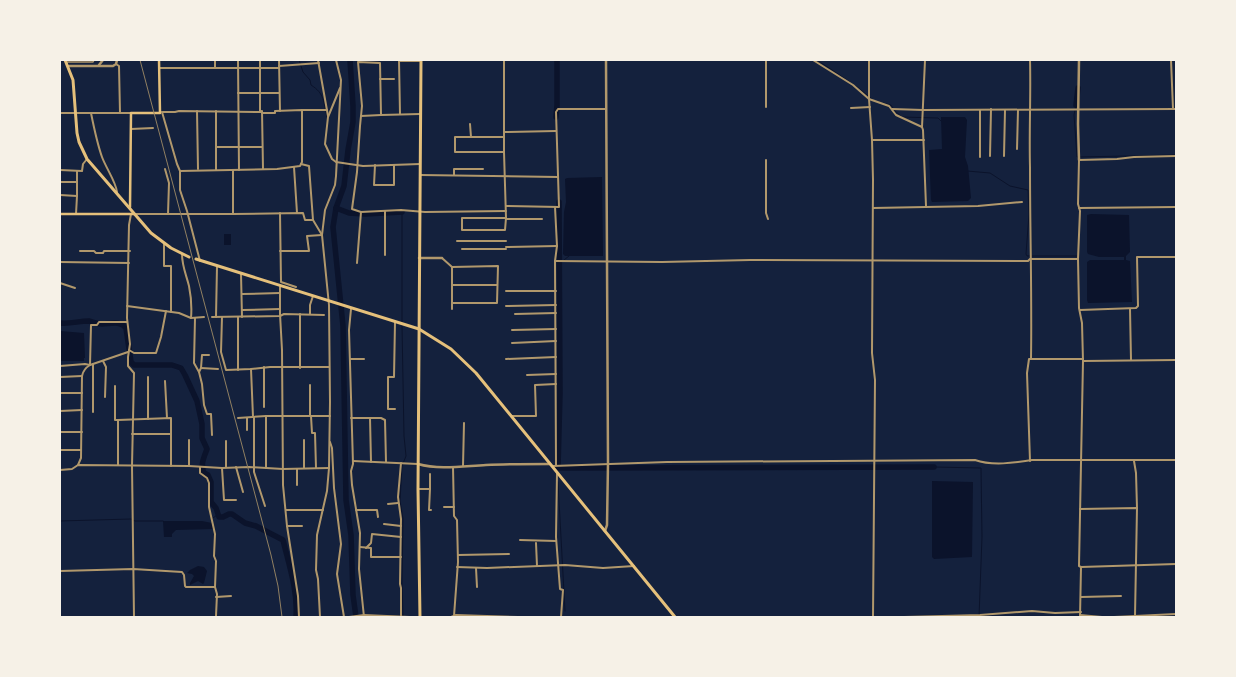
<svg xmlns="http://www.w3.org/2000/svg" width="1236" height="677" font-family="Roboto,sans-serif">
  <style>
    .water { fill: #0b132b }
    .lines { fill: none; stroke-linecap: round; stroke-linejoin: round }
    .stream { stroke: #0b132b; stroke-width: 1 }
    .river { stroke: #0b132b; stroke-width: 5.5 }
    .pedestrian { stroke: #b1986c; stroke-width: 1.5 }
    .minor { stroke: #b1986c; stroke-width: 2 }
    .tertiary { stroke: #b1986c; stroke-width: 2.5 }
    .secondary { stroke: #e5c07b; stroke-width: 2.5 }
    .primary { stroke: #e5c07b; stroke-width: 3 }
    .trunk { stroke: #e5c07b; stroke-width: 3 }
    .rail { stroke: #918062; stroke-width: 1 }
  </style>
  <rect width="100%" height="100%" fill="#14213d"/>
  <g class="water">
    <path d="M941,117H965L967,120L965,157L968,166L971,198L968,201L932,202L931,200L929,150L942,149Z"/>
    <path d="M602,177L603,256H565L563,254L564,212L566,202L565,179L567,178Z"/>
    <path d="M1091,214L1129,215L1130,252L1126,256V260L1130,261L1132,302L1088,303L1087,300V262L1090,260H1124V257H1099L1088,254L1087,252V215Z"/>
    <rect x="224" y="234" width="7" height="11"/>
    <path d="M60,331L84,333L85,358H84V361H60Z"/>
    <path d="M932,481L973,482L972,557L934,559L932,557Z"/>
    <path d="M163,521H202L212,523L213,529L176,530L172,534V537H164Z"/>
    <path d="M198,566L204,567L207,571L204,583L203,584L198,581L190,585V583L194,576L192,574L187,573L190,570Z"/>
  </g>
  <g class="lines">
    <g class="stream">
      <path d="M299,60L303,72L310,80L311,85C325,94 323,101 327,117"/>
      <path d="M817,60L850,82"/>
      <path d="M856,86L872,99"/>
      <path d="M883,103L891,105L895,111L902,117L938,118L942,122"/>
      <path d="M1076,105L1074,115L1077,157L1176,155"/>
      <path d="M967,171L990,173L1010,186L1028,190L1029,214L1026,254L1027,256H1077"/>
      <path d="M564,260L569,256"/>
      <path d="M402,322V212"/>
      <path d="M402,325L404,436L406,456L402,466L400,501L403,519L402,582L403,616"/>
      <path d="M934,467L981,468L982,537L979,617"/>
      <path d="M558,482L565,611"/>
      <path d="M213,518L217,515"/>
      <path d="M60,521L131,519L135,521H163"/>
    </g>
    <g class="river">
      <path d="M350,60L353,106V122L348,150L344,186L336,208L333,227L343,326L346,500L351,535L353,595L356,617"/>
      <path d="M1076,105L1078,88"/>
      <path d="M556,117L557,105V60"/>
      <path d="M559,202L560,393L558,468L934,467"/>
      <path d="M336,208L349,213L365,214L402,212"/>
      <path d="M60,323C70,324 79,321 89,321C93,322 97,324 102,324C109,324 121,320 126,328L131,362L134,365H172L181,368L185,375L197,401L202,424V438L207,449C204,457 200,465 204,473L208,475L211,482V502L216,508L219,517H223L229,514H232L245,523L256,526L283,540C289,565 298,591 296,617"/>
    </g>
    <path class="pedestrian" d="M67,62H93L94,60"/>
    <g class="minor">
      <path d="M215,60V68"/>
      <path d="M238,60L239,170"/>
      <path d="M260,60V112L262,111L263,169"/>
      <path d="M279,60L280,111"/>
      <path d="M318,60L328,116"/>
      <path d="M399,60L400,114"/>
      <path d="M504,60V152L506,218"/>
      <path d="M504,60H520"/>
      <path d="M766,60V107"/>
      <path d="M813,60L853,85L869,99L889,106L896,115L922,127"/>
      <path d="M869,60V99L872,140L873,180L872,353L875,380L873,617"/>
      <path d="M925,60L922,127L923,130L926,206"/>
      <path d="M1171,60L1173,109"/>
      <path d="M399,61H421"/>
      <path d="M116,64L119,66L120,113"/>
      <path d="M279,66L319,63"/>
      <path d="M159,68H279"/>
      <path d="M380,79H394"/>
      <path d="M340,88L328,117L325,144L332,159L336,162L363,166L420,164"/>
      <path d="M238,93H279"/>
      <path d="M851,108L870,107"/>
      <path d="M892,109L923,110L1176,109"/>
      <path d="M302,110H327"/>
      <path d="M980,110V157"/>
      <path d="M197,111L198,169"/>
      <path d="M216,111V170"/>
      <path d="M162,112L177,164L180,171V190L187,211L200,261"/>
      <path d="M163,112H175L179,111L260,112"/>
      <path d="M60,113H131"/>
      <path d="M91,113C94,128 97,143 102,157C106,168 116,182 117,192"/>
      <path d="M420,114L381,115L380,63L358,62L362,106L360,126L357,172L352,209L361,212L401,210L425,212L506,211"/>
      <path d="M361,116L381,115"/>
      <path d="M470,124L471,137"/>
      <path d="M131,129L153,128"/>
      <path d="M504,132L556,131"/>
      <path d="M872,140H924"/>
      <path d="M216,147H262"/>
      <path d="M1017,149L1018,110"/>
      <path d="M504,152H455V137H504"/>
      <path d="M990,156L991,109"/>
      <path d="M1004,156L1005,110"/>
      <path d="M766,160V213L768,219"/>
      <path d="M301,164L309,166L313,220L322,235L329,305L330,402L329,468L327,491L317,535L316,570L318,579L320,617"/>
      <path d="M375,165L374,185H394V165"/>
      <path d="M294,167L297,213"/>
      <path d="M165,169L169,183L168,214"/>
      <path d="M60,170L82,171L83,164L87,159"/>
      <path d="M180,171L277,169L300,166L302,162V110L275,111V113H262"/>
      <path d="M420,175L558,177"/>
      <path d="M454,175V169H483"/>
      <path d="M60,182H77"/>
      <path d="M60,195L77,196"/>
      <path d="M506,206L559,207L556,112L558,109H606"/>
      <path d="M555,207L557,246L555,261L556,465"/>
      <path d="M873,208L978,206L1022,202"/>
      <path d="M1079,208L1176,207"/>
      <path d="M385,211V255"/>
      <path d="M280,213L281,282L296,287"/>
      <path d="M76,214L77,196V171"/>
      <path d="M131,214L129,225L127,318L130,344L128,357V366L134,373L132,466L134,617"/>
      <path d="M135,214H233V170"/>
      <path d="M233,214L303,213L305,220H313"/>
      <path d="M462,218H506L505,230H462Z"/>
      <path d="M506,219H542"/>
      <path d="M322,235L325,210L335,185L336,176L341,80L336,60"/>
      <path d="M457,241H506"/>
      <path d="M164,243V266H171V312"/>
      <path d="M506,247L557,246"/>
      <path d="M462,249H506"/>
      <path d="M80,251H94L96,253H103L104,251H130"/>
      <path d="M280,251H309L307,236L322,235"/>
      <path d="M182,254C182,266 186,274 189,286C191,296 192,306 191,318"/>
      <path d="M442,258L452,267V309"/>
      <path d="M555,261L662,262L750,260L1028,261L1030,259H1078"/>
      <path d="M60,262L129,263"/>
      <path d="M357,263L361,212"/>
      <path d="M452,267L498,266L497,303H452"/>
      <path d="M241,274L242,317"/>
      <path d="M60,283L75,288"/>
      <path d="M452,285H497"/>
      <path d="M280,287V314L282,350L283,485L287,526L298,596L299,617"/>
      <path d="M506,291H556"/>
      <path d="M242,294L280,293"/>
      <path d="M127,306L179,313L191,318L204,317"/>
      <path d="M506,306L556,305"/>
      <path d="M351,309L349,330L353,464L351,471L352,485L360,533L359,569L364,617"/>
      <path d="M1130,309L1131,360"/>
      <path d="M242,310L280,309"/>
      <path d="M1080,310L1136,308L1138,306L1137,257H1176"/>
      <path d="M300,314V368"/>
      <path d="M310,314V305L313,296"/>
      <path d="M515,314L556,313"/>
      <path d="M212,317L280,316L284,314L324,315"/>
      <path d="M216,317L217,266"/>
      <path d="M222,317L221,352L226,370L251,369L270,367H329"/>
      <path d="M238,317V370"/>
      <path d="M195,318L194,363L199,372L202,384L204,405L207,414H211L212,435"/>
      <path d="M512,330L556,329"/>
      <path d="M512,343L556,341"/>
      <path d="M129,350L134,353H156L161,337L166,311"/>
      <path d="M350,359H364"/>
      <path d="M506,359L556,357"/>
      <path d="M1031,359H1083"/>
      <path d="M103,361L106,367L105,397"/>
      <path d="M1083,361L1176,360"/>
      <path d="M60,366L85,364L90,365L91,325H97L99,322H127"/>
      <path d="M264,367V407"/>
      <path d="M201,368L218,369"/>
      <path d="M251,369L253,417"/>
      <path d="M199,372L201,368L202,355H209"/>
      <path d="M527,375L556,374"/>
      <path d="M60,377L82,376"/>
      <path d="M148,377V419"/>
      <path d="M165,381L167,418"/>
      <path d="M115,386V420H118"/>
      <path d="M60,393H82"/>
      <path d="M395,409H388V377H394L395,322"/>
      <path d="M60,411L82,410"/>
      <path d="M93,412V364"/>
      <path d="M310,416V385"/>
      <path d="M311,416L312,433H315L316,468"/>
      <path d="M512,416H536L535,385L556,384"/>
      <path d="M254,417V472L265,506"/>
      <path d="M238,418L266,416H330"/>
      <path d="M247,418V430"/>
      <path d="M351,418H381L385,420L386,462"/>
      <path d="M370,418L371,462"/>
      <path d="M60,432H82"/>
      <path d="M132,434H171"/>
      <path d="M189,440V466"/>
      <path d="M304,440V468"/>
      <path d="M330,442L332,448L334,488L341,544L337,574L344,617"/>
      <path d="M60,450H81"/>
      <path d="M353,461L418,464"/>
      <path d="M1030,461L1027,373L1029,359H1031C1032,295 1030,231 1030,167C1029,131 1031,96 1030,60"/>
      <path d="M1134,461L1136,473L1137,508"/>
      <path d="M78,465L81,458L82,376C83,371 85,368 90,365L128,352"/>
      <path d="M118,465V420L171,418V466"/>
      <path d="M463,466L464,423"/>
      <path d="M553,466L667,462L975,460C992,466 1014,463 1032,460H1176"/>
      <path d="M200,467V473L207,478L209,483V507L215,534L214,556L216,561L215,587"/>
      <path d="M226,467V441"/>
      <path d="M236,467L243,492"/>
      <path d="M453,467L454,516L457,520L458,562L454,616"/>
      <path d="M222,468L224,500H236"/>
      <path d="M266,468V416"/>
      <path d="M60,470L72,469L78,465L189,466L222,468L249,467L283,469L329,468"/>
      <path d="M557,473L556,537L560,589L563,590L561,617"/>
      <path d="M297,485V469"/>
      <path d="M418,489H430L429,510H431"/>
      <path d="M430,489V474"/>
      <path d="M388,504L398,503"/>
      <path d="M444,507H454"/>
      <path d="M1080,509L1137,508L1135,616"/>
      <path d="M286,510H323"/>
      <path d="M356,510H377L378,517"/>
      <path d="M384,524L401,526"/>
      <path d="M287,526H302"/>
      <path d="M520,540L556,541"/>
      <path d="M536,543L537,566"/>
      <path d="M360,547L371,548V557H401"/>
      <path d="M366,548L371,543L372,534L401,537"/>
      <path d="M458,555L509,554"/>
      <path d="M457,567L487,568L565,565L603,568L634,566"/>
      <path d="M1081,567L1176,564"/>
      <path d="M476,568L477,587"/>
      <path d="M60,571L133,569L182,572L184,575L185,586L186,587H215L217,594L216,616"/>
      <path d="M216,597L231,596"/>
      <path d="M1081,597L1121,596"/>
      <path d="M1080,615L1102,617"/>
      <path d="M183,617H228"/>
      <path d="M349,617L364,615L410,617"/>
      <path d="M401,617V588L400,584L401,519L398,497L401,463"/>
      <path d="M451,617L456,615L518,617"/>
      <path d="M904,617L980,615L1032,611L1055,613L1081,612"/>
      <path d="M1080,617L1081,567L1079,566L1083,361L1082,323L1079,308L1078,259L1080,211L1078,204L1079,160L1117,159L1134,157L1176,156"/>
      <path d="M1114,617L1176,614"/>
    </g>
    <g class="tertiary">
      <path d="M99,65L103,60"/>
      <path d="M69,66H113L116,64L117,60"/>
      <path d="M1079,160L1078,124L1079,60"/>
      <path d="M419,258H442"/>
      <path d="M418,464C439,470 464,466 486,465C507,464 529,464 550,464"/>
      <path d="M605,531L607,525L608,463L606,60"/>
    </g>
    <g class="secondary">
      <path d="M130,207L131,113H160L159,60"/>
      <path d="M60,214H134"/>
    </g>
    <g class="primary">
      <path d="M65,60L73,80L77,133L79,142L87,159L151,233L171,248L189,257"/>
      <path d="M196,259L419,329L451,349L476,373L675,617"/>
    </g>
    <path class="trunk" d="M420,617L418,489L421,60"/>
    <g class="rail">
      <path d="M90,60V61"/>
      <path d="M140,60L271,555L278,586L282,617"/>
    </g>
  </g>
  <rect width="1236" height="677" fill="none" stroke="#f6f1e7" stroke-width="122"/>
</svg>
